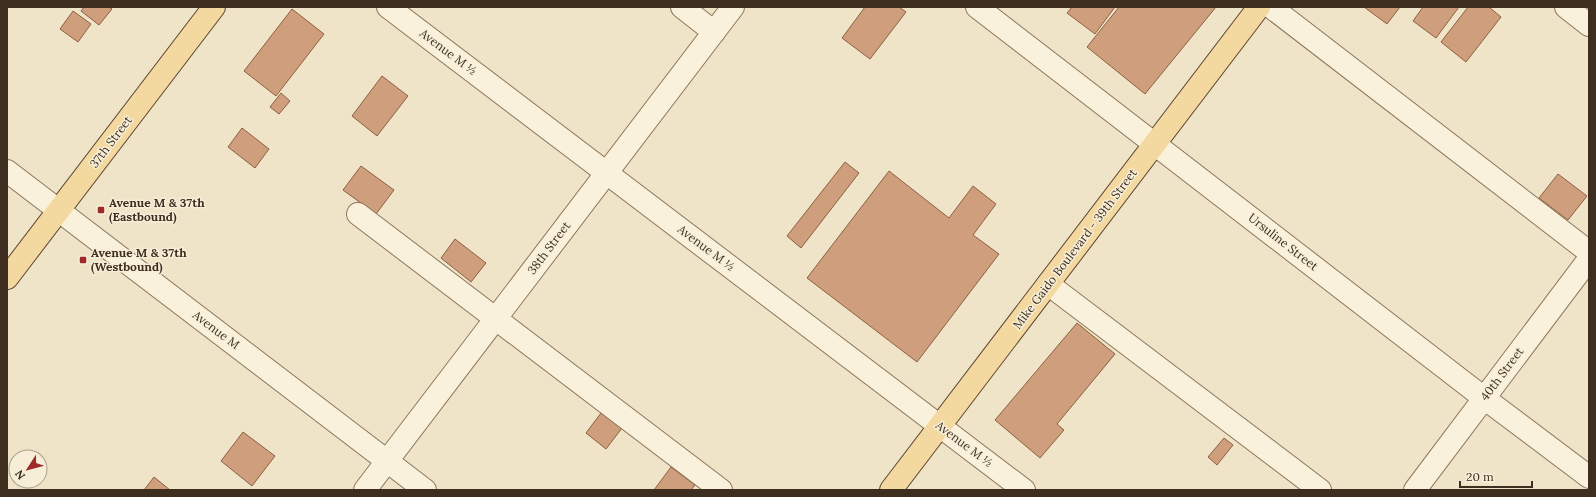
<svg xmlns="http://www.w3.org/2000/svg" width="1596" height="497" font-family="Lora,serif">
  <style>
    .building { fill: #cf9f7d; stroke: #8d5f41 }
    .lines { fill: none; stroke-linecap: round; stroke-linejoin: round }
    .minor-casing { stroke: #8d765c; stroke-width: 24 }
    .major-casing { stroke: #5b4430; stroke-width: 24 }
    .minor { stroke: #faf1dc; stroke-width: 22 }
    .major { stroke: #f3d9a0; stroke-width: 22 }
    .poi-dot { fill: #9e2a2b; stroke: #f7eed8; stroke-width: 1.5 }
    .labels { text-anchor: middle; stroke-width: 3; stroke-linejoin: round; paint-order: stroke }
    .street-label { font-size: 12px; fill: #3d2e20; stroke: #f7eed8 }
    .poi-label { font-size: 12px; font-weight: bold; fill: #3d2e20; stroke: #f7eed8; text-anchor: start }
  </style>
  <rect width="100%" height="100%" fill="#f0e4c8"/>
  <g class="building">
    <path d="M84,7H109L112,9L99,25L81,11Z"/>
    <path d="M865,7H899L906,12L870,59L842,38Z"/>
    <path d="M1072,7H1115L1095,34L1067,13Z"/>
    <path d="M1119,7H1216L1145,94L1087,47Z"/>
    <path d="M1364,7H1400L1387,24Z"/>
    <path d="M1423,7H1459L1436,38L1413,21Z"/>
    <path d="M1468,7H1489L1501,17L1466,62L1441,42Z"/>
    <path d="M292,9L324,34L276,96L244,71Z"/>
    <path d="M73,11L91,24L78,42L60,29Z"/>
    <path d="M382,76L408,96L377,136L352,116Z"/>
    <path d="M281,93L290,101L279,114L270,107Z"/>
    <path d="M242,128L269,149L255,168L228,147Z"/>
    <path d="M845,162L859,173L801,248L787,236Z"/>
    <path d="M361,166L394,190L376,214L343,190Z"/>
    <path d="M889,171L949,218L973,186L996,204L973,235L999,254L917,362L807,278Z"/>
    <path d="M1558,174L1587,196L1568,220L1539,198Z"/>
    <path d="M455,239L486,263L471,282L441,258Z"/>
    <path d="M1077,323L1115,354L1057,424L1064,430L1040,458L995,420Z"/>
    <path d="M601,413L622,428L606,449L586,433Z"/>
    <path d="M243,432L275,456L252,486L221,461Z"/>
    <path d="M1224,438L1233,445L1217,465L1208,457Z"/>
    <path d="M671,467L695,485L691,490H654Z"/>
    <path d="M154,477L170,490H144Z"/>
  </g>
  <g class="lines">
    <defs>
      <g id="minor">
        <path d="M388,7L1024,490"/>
        <path d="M682,7L714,32"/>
        <path d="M977,7L1484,398L1589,477"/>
        <path d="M1271,7L1589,252"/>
        <path d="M1566,7L1589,25"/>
        <path d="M7,171L425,490"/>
        <path d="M358,214L721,490"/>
        <path d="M1048,284L1320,490"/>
        <path d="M365,490L733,7"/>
        <path d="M1415,490L1589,259"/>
      </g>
      <g id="major">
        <path d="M7,278L214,7"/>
        <path d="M891,490L1259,7"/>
      </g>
    </defs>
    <use href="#minor" class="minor-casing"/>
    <use href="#major" class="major-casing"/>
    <use href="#minor" class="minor"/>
    <use href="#major" class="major"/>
  </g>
  <g class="poi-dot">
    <rect x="97" y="206" width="8" height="8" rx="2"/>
    <rect x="79" y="256" width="8" height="8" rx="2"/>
  </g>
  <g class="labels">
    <g class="street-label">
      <text transform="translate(448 52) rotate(37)" y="4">Avenue M ½</text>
      <text transform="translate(111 142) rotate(-53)" y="4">37th Street</text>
      <text transform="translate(1283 242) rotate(38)" y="4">Ursuline Street</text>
      <text transform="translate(549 248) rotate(-53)" y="4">38th Street</text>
      <text transform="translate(706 248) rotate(37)" y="4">Avenue M ½</text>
      <text transform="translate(1075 249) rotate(-53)" y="4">Mike Gaido Boulevard - 39th Street</text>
      <text transform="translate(216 330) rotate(37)" y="4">Avenue M</text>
      <text transform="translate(1502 374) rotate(-53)" y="4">40th Street</text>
      <text transform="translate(964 444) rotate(37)" y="4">Avenue M ½</text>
    </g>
    <g class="poi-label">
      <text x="109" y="207">Avenue M &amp; 37th<tspan x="109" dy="14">(Eastbound)</tspan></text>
      <text x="91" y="257">Avenue M &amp; 37th<tspan x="91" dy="14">(Westbound)</tspan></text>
    </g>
  </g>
  <rect width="1596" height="497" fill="none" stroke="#3d2e20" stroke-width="16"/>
  <g transform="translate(28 469) rotate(234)"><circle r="19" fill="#f7eed8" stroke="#ada18e"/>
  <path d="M0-3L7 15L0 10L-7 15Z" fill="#9e2a2b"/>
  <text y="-6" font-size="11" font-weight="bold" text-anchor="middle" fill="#3d2e20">N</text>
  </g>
  <path d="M1460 481v6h72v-6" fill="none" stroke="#3d2e20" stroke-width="2"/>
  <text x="1466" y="481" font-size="12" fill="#3d2e20" stroke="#f7eed8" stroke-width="3" paint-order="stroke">20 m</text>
</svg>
